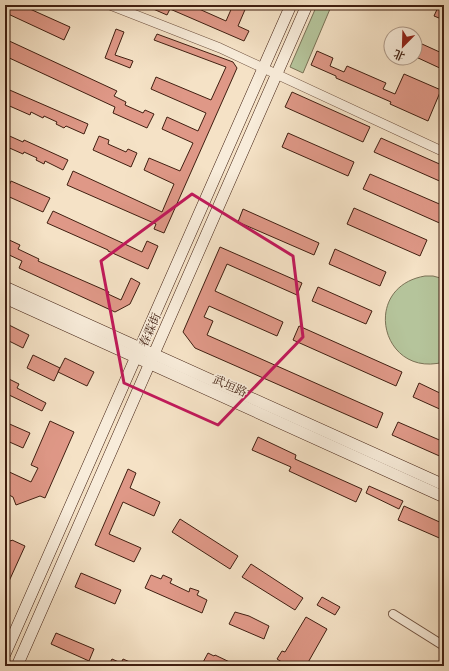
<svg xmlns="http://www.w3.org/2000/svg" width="449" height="671" font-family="'IM FELL Great Primer','Noto Serif SC',serif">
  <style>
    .green { fill: #b5c49b; stroke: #7a7256 }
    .building { fill: #df9887; stroke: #401f11 }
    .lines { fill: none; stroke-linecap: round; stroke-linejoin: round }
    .minor-casing { stroke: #6d503e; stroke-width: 10 }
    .tertiary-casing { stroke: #6d503e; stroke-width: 10 }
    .secondary-casing { stroke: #401f11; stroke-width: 12 }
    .minor { stroke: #f8ecda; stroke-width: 8 }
    .tertiary { stroke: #f8ecda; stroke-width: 9 }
    .secondary { stroke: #f8ecda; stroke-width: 11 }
    .marked { fill: none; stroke: #c2185b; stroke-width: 3; stroke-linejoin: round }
    .labels { text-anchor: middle; stroke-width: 3; stroke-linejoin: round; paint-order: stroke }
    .street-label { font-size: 12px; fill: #401f11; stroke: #f8ecda }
  </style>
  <rect width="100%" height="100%" fill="#f5e2c6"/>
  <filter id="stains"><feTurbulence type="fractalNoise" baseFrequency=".005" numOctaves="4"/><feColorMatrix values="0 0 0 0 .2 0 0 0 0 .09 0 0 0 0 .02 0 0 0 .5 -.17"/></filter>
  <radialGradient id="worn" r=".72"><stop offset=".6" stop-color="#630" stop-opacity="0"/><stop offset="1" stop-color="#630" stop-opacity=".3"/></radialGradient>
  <g class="green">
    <path d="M317,5H320L330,9L303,73L290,67Z"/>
    <path d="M425,276H433L444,279V362C381,379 360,287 425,276Z"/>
  </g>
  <g class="building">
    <path d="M9,5H21L70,27L64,40L6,13Z"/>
    <path d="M144,5H190L226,21L233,5H247L238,26L249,31L244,41L170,9L167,15Z"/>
    <path d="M439,5H444V20L434,16Z"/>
    <path d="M116,29L124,32L115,55L133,61L130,68L105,58Z"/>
    <path d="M157,34L233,62L237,68L164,233L154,229L156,224L67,185L73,171L162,212L174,184L144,170L149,158L180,171L193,143L162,129L167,117L198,131L206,113L151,89L156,77L211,100L226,67L154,40Z"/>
    <path d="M5,39L117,91L114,96L126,102L125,105L143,113L145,110L154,114L147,128L113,113L115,107L5,56Z"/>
    <path d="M422,44L444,54V70L416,57Z"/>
    <path d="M317,51L333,58L330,66L344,72L347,66L386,83L383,89L395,94L404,74L441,90L428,121L390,104L391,102L336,78V76L311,65Z"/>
    <path d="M5,88L88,124L84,134L66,126L64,128L56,124L57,122L44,116L43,118L31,112L30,115L5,104Z"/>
    <path d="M292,92L370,127L363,142L285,107Z"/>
    <path d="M288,133L354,162L348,176L282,147Z"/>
    <path d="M5,134L23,142L24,140L68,160L63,170L45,161L44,164L36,160L37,158L24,152L23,154L5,146Z"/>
    <path d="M99,136L109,140L108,144L126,152L128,149L137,153L131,167L93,150Z"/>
    <path d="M381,138L444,166V183L374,152Z"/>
    <path d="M370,174L444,206V225L363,189Z"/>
    <path d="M11,181L50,198L43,212L5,195Z"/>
    <path d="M354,208L427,240L420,256L347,224Z"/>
    <path d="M243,209L319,243L314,255L238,222Z"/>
    <path d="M53,211L142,252L147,241L158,246L148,269L108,251V250L47,223Z"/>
    <path d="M5,238L20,245L18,249L39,259L38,261L109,292L108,294L121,300L131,278L140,283L130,304L115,312L19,268L22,261L5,253Z"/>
    <path d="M220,247L302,283L297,295L227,264L215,291L283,322L277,336L209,306L204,317L213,321L207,335L383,413L377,428L195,348L183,332Z"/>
    <path d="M335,249L386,272L380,286L329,264Z"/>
    <path d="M318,287L372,311L366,324L312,301Z"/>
    <path d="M5,323L29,335L23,348L5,339Z"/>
    <path d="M299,326L402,372L396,386L293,340Z"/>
    <path d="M33,355L60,368L54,381L27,368Z"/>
    <path d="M65,358L94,372L87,386L58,372Z"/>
    <path d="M5,377L19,384L17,388L46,403L42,411L5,393Z"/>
    <path d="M419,383L444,395V411L413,397Z"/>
    <path d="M50,421L74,432L45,498L40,496L16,505L13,497L5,493V470L31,482L38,468L31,465Z"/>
    <path d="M5,422L30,433L23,448L5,440Z"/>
    <path d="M398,422L444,442V458L392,435Z"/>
    <path d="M258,437L296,455L295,459L362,489L356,502L289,471L291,467L252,450Z"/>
    <path d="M128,469L136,473L130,488L160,502L154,516L123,502L109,534L141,548L134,562L95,545Z"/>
    <path d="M369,486L403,501L399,509L366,493Z"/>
    <path d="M404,506L444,524V540L398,520Z"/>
    <path d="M180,519L238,556L230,569L172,532Z"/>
    <path d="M5,538L11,541L12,540L25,546L5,590Z"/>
    <path d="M251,564L303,598L295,610L242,577Z"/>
    <path d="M81,573L121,590L115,604L75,587Z"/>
    <path d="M151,575L161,579L163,575L172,579L170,583L189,592L190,588L199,591L197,595L207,600L202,613L145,588Z"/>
    <path d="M322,597L340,607L335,615L317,605Z"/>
    <path d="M235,612L249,616L269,626L264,639L229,624Z"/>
    <path d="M306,617L327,629L306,666H288L277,659L282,651L285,652Z"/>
    <path d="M56,633L94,649L89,661L51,644Z"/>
    <path d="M208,653L214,656L215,655L238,666H201Z"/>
    <path d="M112,659L121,663L123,659L139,666H108Z"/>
  </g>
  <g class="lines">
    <defs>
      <path id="minor" d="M393,614L444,646"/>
      <path id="tertiary" d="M110,5L220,48L444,152"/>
      <g id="secondary">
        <path d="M5,287L444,485"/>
        <path d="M5,298L444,497"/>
        <path d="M5,654L291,5"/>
        <path d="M17,666L307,5"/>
      </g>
    </defs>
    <use href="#minor" class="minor-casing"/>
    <use href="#tertiary" class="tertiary-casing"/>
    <use href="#secondary" class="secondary-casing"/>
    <use href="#minor" class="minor"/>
    <use href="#tertiary" class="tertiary"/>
    <use href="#secondary" class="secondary"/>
  </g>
  <path class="marked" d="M192,194L293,256L303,337L218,425L124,383L101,261Z"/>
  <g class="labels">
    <g class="street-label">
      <text transform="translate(150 330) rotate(-66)" y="4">春霖街</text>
      <text transform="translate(230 386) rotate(24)" y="4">武垣路</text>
    </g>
  </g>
  <rect width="449" height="671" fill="none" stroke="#f5e2c6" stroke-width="20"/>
  <rect x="6" y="6" width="437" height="659" fill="none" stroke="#401f11" stroke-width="2"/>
  <rect x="10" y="10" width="429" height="651" fill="none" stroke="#401f11"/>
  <g transform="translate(403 46) rotate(203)"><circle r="19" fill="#f8ecda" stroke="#ae9a8a"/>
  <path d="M0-3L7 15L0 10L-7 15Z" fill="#8f2418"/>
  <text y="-6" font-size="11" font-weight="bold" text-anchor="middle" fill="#401f11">北</text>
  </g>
  <rect width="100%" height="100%" filter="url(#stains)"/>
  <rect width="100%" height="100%" fill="url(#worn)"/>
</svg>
